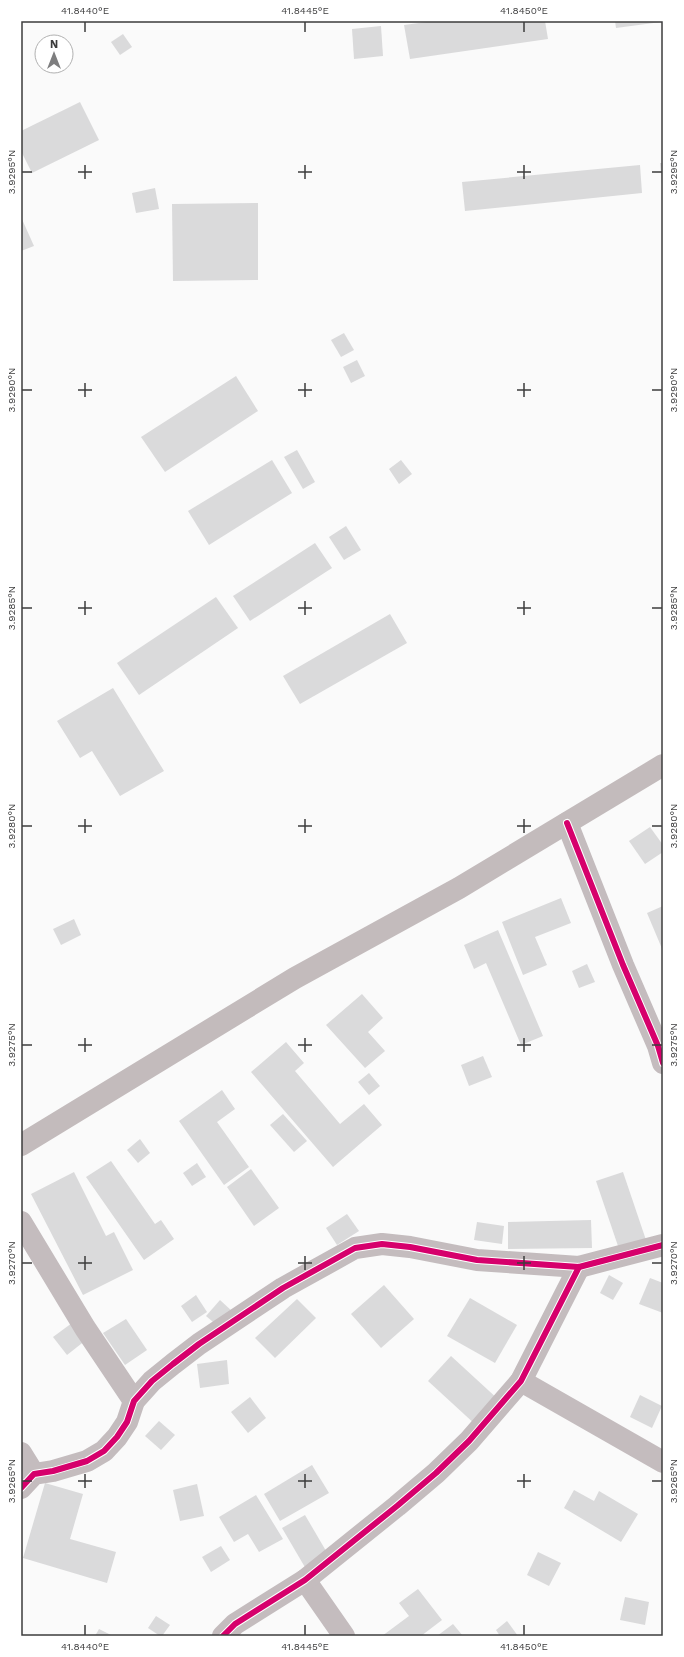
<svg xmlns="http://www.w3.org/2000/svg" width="684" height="1657" font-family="'Work Sans',sans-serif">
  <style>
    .building { fill: #dadadb }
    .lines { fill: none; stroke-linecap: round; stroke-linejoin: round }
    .minor { stroke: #c4bcbe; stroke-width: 22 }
    .secondary { stroke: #c3bbbc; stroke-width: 22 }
    .cycleway-casing { stroke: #fff; stroke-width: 8 }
    .cycleway { stroke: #d6006c; stroke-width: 6 }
    .ticks { fill: none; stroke: #3c3c3d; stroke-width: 1.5 }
    .neatline { fill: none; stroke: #3c3c3d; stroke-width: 1.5 }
    .ticks-label { font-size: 10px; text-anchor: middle; fill: #3c3c3d }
  </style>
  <rect width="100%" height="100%" fill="#fafafa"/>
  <g class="building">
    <path d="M434,21H545L548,39L410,59L404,25Z"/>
    <path d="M615,21H661V22L616,28Z"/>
    <path d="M381,26L383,56L354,59L352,29Z"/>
    <path d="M123,34L132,47L120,55L111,42Z"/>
    <path d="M80,102L99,140L32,173L21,151V131Z"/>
    <path d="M660,163H663V185H662Z"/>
    <path d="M640,165L642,193L465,211L462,182Z"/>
    <path d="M155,188L159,209L136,213L132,193Z"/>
    <path d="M258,203V280L173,281L172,204Z"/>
    <path d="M21,217L34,246L21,251Z"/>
    <path d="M344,333L354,350L341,357L331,340Z"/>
    <path d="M357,360L365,376L351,383L343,367Z"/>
    <path d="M236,376L258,411L165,472L141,437Z"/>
    <path d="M297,450L315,482L303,489L284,457Z"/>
    <path d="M272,460L292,493L209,545L188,511Z"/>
    <path d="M401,460L412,474L399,484L389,469Z"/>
    <path d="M346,526L361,550L344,560L329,537Z"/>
    <path d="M315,543L332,568L250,621L233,596Z"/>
    <path d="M216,597L238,628L139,695L117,663Z"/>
    <path d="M390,614L407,643L300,704L283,676Z"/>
    <path d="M113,688L164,771L120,796L92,751L80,758L57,721Z"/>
    <path d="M650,827L663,845V852L645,864L629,841Z"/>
    <path d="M561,898L571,923L535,937L547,965L523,975L502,922Z"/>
    <path d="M663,906V951L647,913Z"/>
    <path d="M74,919L81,935L61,945L53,929Z"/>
    <path d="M498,930L543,1036L521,1045L486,963L474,969L464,945Z"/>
    <path d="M587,964L595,982L579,988L572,971Z"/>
    <path d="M362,994L383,1018L368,1032L385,1051L365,1068L326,1025Z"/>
    <path d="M286,1042L304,1063L295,1071L340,1124L364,1104L382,1125L333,1167L251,1072Z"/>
    <path d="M483,1056L492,1077L469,1086L461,1065Z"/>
    <path d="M369,1073L380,1086L369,1095L358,1082Z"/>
    <path d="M222,1090L235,1109L217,1122L249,1167L224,1185L179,1121Z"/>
    <path d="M283,1114L307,1141L294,1152L270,1125Z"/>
    <path d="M140,1139L150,1153L138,1163L127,1150Z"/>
    <path d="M111,1161L155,1224L161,1220L174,1239L144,1260L86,1177Z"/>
    <path d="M197,1163L206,1177L192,1186L183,1173Z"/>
    <path d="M251,1169L279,1208L254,1226L227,1187Z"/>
    <path d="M74,1172L106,1236L114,1232L133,1270L83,1295L31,1194Z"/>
    <path d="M623,1172L646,1240L619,1249L596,1181Z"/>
    <path d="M347,1214L359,1231L337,1245L326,1228Z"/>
    <path d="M591,1220L592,1248L508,1249V1222Z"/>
    <path d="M477,1222L504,1226L502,1244L474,1240Z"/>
    <path d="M609,1275L623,1283L613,1300L600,1293Z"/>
    <path d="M650,1278L663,1283V1313L639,1304Z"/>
    <path d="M384,1285L414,1319L381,1348L351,1314Z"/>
    <path d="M196,1295L207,1312L192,1322L181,1306Z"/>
    <path d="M470,1298L517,1325L495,1363L447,1336Z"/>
    <path d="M297,1299L316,1318L275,1358L255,1338Z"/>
    <path d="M220,1300L233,1312L219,1327L206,1316Z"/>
    <path d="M126,1319L147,1350L125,1365L103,1333Z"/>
    <path d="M72,1323L86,1340L67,1355L53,1337Z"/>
    <path d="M451,1356L500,1401L477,1426L428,1381Z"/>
    <path d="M227,1360L229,1384L200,1388L197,1364Z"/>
    <path d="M640,1395L662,1406L652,1428L630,1417Z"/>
    <path d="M250,1397L266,1418L248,1433L231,1412Z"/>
    <path d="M159,1421L175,1435L161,1450L145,1436Z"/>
    <path d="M312,1465L329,1493L280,1521L264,1494Z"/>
    <path d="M45,1483L83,1494L70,1539L116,1552L107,1583L23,1558Z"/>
    <path d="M197,1484L204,1516L180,1521L173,1490Z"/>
    <path d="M574,1490L594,1501L599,1491L638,1514L621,1542L564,1508Z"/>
    <path d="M256,1495L283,1539L259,1552L248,1534L234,1542L219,1517Z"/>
    <path d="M305,1515L329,1556L306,1569L282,1528Z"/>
    <path d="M221,1546L230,1560L211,1572L202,1557Z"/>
    <path d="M538,1552L561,1563L549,1586L527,1575Z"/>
    <path d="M418,1589L442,1620L421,1636H382L409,1616L399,1603Z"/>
    <path d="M625,1597L649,1602L645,1625L620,1620Z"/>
    <path d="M156,1616L170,1625L162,1636H160L148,1628Z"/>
    <path d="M507,1621L518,1636H500L496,1630Z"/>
    <path d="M453,1624L463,1636H437Z"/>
    <path d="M99,1629L113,1636H95Z"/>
  </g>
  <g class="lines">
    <g class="minor">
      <path d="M567,823L623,965L658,1046L663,1063"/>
      <path d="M21,1222L85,1328L134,1401"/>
      <path d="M521,1381L663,1462"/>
      <path d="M21,1453L34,1474"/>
      <path d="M21,1488L34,1474L53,1471L87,1461L104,1451L117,1437L127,1422L134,1401L152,1381L173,1364L199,1344L283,1288L355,1248L382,1244L410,1247L477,1260L579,1267L663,1245"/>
      <path d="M305,1580L344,1636"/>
      <path d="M223,1636L235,1624L305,1580L397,1506L436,1473L469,1441L521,1381L579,1267"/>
    </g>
    <path class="secondary" d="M21,1145L295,978L459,888L663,765"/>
    <defs>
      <g id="cycleway">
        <path d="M567,823L623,965L658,1046L663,1063"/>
        <path d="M21,1488L34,1474L53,1471L87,1461L104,1451L117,1437L127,1422L134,1401L152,1381L173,1364L199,1344L283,1288L355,1248L382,1244L410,1247L477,1260L579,1267L663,1245"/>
        <path d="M223,1636L235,1624L305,1580L397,1506L436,1473L469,1441L521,1381L579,1267"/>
      </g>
    </defs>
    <use href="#cycleway" class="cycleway-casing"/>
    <use href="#cycleway" class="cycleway"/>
  </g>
  <path class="ticks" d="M85,22V32M305,22V32M524,22V32M85,165V179M305,165V179M524,165V179M22,172H32M78,172H92M298,172H312M517,172H531M652,172H662M85,383V397M305,383V397M524,383V397M22,390H32M78,390H92M298,390H312M517,390H531M652,390H662M85,601V615M305,601V615M524,601V615M22,608H32M78,608H92M298,608H312M517,608H531M652,608H662M85,819V833M305,819V833M524,819V833M22,826H32M78,826H92M298,826H312M517,826H531M652,826H662M85,1038V1052M305,1038V1052M524,1038V1052M22,1045H32M78,1045H92M298,1045H312M517,1045H531M652,1045H662M85,1256V1270M305,1256V1270M524,1256V1270M22,1263H32M78,1263H92M298,1263H312M517,1263H531M652,1263H662M85,1474V1488M305,1474V1488M524,1474V1488M22,1481H32M78,1481H92M298,1481H312M517,1481H531M652,1481H662M85,1625V1635M305,1625V1635M524,1625V1635"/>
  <rect width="684" height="1657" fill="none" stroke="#ffffff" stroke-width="44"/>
  <g transform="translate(54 54)"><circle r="19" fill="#ffffff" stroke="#b1b1b1"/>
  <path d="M0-3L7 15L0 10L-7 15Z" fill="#7e7e7f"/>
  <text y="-6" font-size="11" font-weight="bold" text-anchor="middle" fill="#3c3c3d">N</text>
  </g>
  <rect x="22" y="22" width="640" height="1613" class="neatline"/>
  <g class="ticks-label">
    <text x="85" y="14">41.8440°E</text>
    <text x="305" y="14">41.8445°E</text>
    <text x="524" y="14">41.8450°E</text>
    <text transform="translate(11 172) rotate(-90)" y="4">3.9295°N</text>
    <text transform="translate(673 172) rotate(-90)" y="4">3.9295°N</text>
    <text transform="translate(11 390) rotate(-90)" y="4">3.9290°N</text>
    <text transform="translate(673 390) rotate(-90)" y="4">3.9290°N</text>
    <text transform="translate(11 608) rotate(-90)" y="4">3.9285°N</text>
    <text transform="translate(673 608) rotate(-90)" y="4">3.9285°N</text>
    <text transform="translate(11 826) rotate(-90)" y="4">3.9280°N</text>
    <text transform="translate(673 826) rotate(-90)" y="4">3.9280°N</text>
    <text transform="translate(11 1045) rotate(-90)" y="4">3.9275°N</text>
    <text transform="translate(673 1045) rotate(-90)" y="4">3.9275°N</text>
    <text transform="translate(11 1263) rotate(-90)" y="4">3.9270°N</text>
    <text transform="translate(673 1263) rotate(-90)" y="4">3.9270°N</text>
    <text transform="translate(11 1481) rotate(-90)" y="4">3.9265°N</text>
    <text transform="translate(673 1481) rotate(-90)" y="4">3.9265°N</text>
    <text x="85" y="1650">41.8440°E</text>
    <text x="305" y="1650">41.8445°E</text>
    <text x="524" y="1650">41.8450°E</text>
  </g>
</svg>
